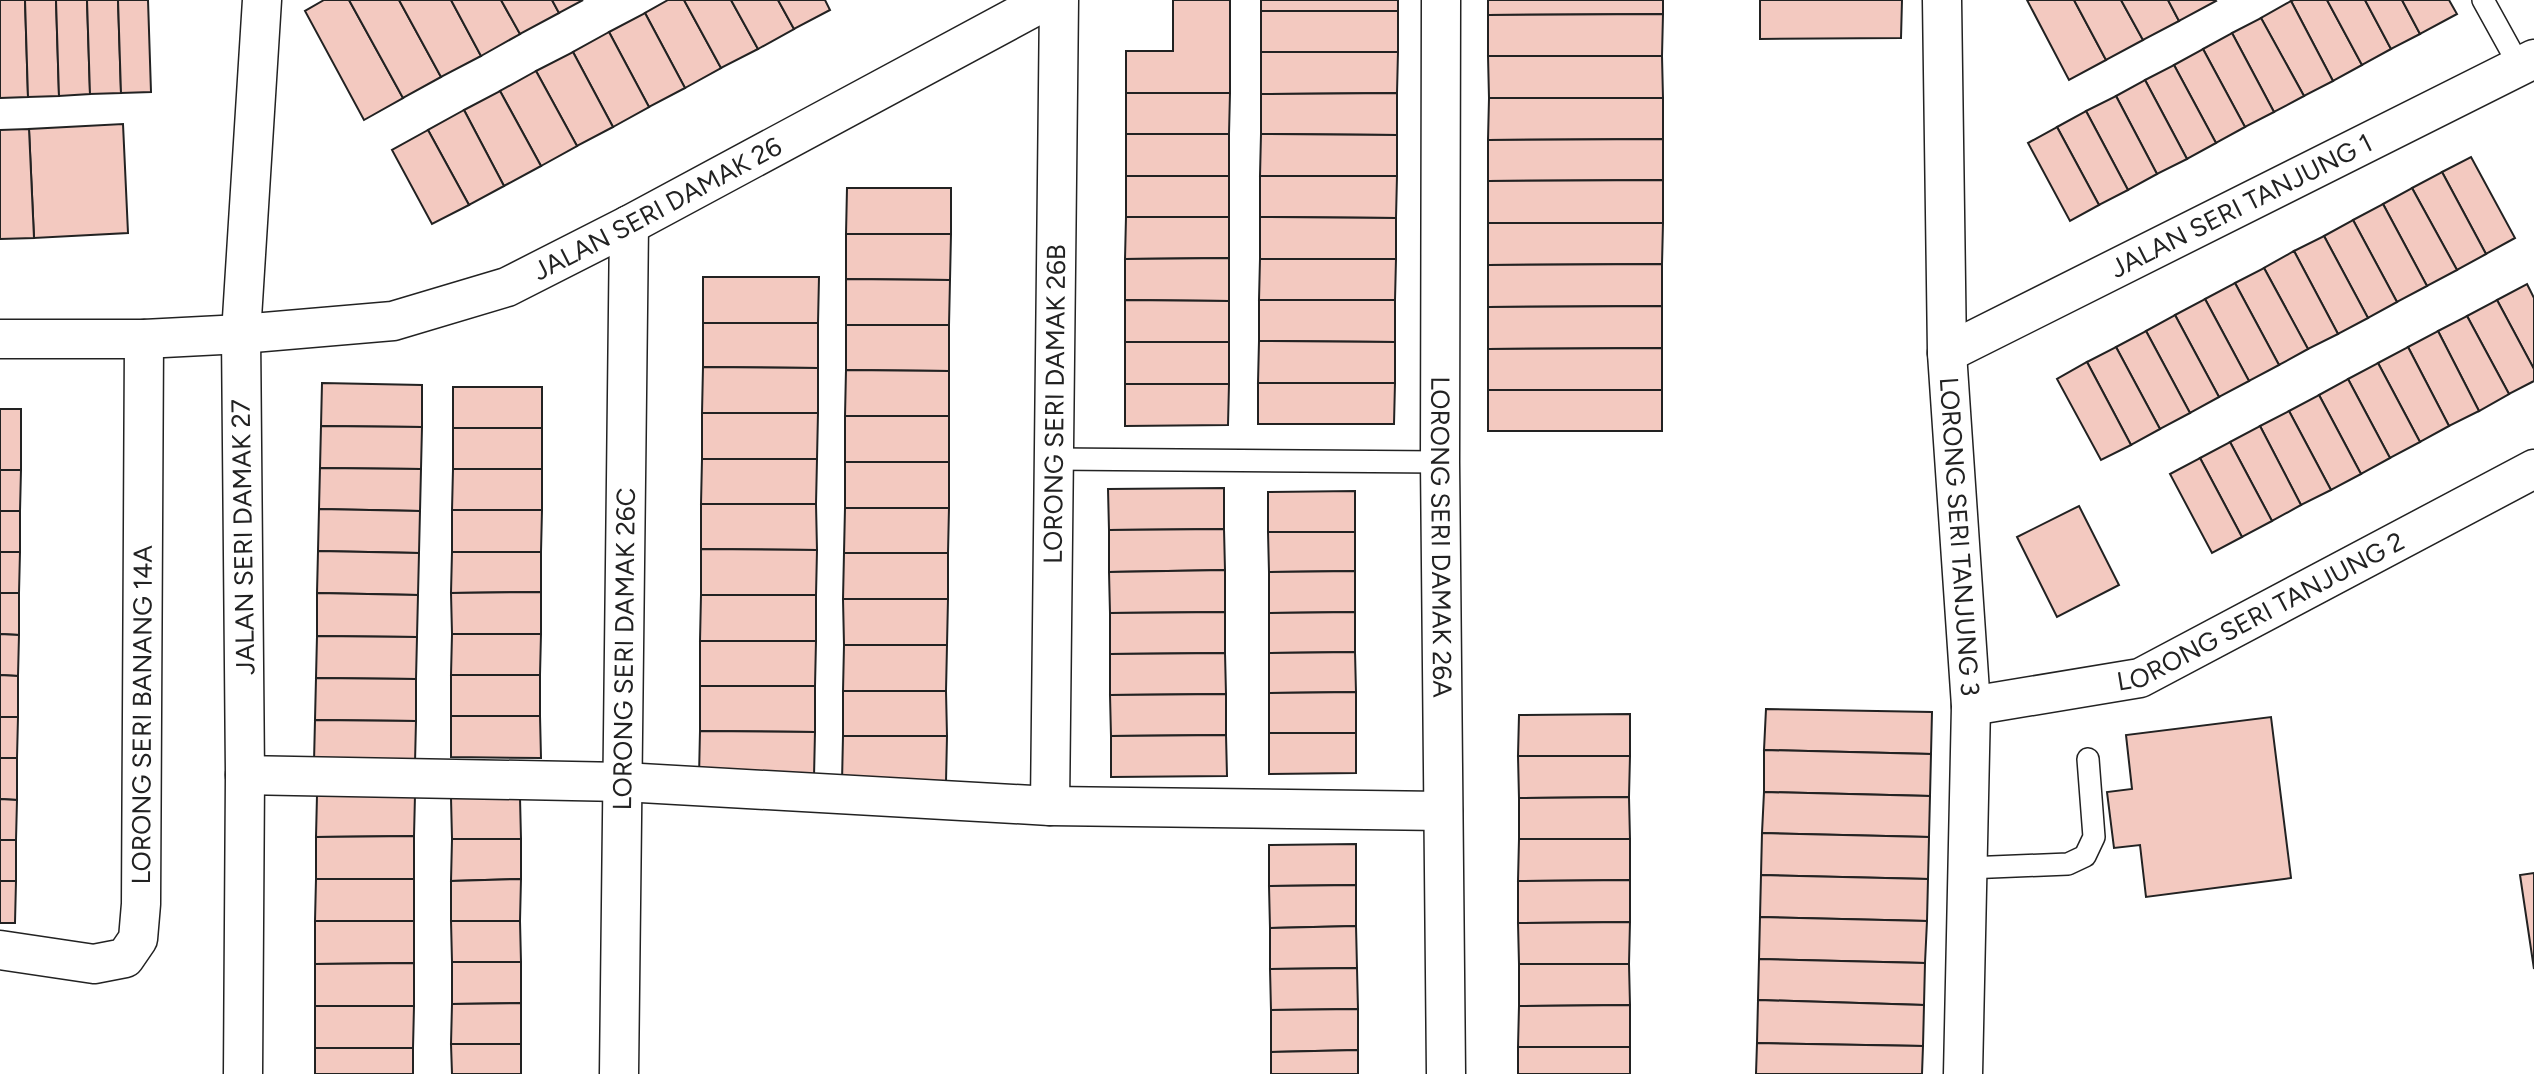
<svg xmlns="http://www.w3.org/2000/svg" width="2534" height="1074" font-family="Figtree,sans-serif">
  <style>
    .building { fill: #f3c9c0; stroke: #222; stroke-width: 2 }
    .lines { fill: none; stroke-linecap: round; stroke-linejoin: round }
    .lane-casing { stroke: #222; stroke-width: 24 }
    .street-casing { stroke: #222; stroke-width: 41 }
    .lane { stroke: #fff; stroke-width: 21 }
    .street { stroke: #fff; stroke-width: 38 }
    .labels { text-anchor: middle; stroke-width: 5; stroke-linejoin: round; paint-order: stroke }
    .street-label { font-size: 26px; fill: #222; stroke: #fff }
  </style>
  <rect width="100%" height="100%" fill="#fff"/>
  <g class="building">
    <path d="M0,0H25L28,97L0,98Z"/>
    <path d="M25,0H56L59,96L28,97Z"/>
    <path d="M56,0H87L90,94L59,96Z"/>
    <path d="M87,0H118L121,93L90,94Z"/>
    <path d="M118,0H148L151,92L121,93Z"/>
    <path d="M324,0H349L403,98L364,120L305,11Z"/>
    <path d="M349,0H399L441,77L403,98Z"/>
    <path d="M399,0H451L481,56L441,77Z"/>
    <path d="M451,0H501L520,34L481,56Z"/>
    <path d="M501,0H552L559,13L520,34Z"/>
    <path d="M552,0H583L559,13Z"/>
    <path d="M668,0H684L721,68L685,88L645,13Z"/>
    <path d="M684,0H731L758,49L721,68Z"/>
    <path d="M731,0H778L794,29L758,49Z"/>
    <path d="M778,0H825L830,10L794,29Z"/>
    <path d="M1173,0H1230V93H1126V51H1173Z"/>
    <rect x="1261" y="0" width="137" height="11"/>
    <path d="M1488,0H1663V14L1488,15Z"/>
    <path d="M1760,0H1902L1901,38L1760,39Z"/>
    <path d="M2027,0H2074L2106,60L2069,80Z"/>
    <path d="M2074,0H2121L2143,40L2106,60Z"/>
    <path d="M2121,0H2168L2179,21L2143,40Z"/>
    <path d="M2168,0H2215L2216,1L2179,21Z"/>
    <path d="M2294,0H2327L2362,65L2333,81L2291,1Z"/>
    <path d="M2327,0H2365L2391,49L2362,65Z"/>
    <path d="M2365,0H2402L2420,34L2391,49Z"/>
    <path d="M2402,0H2449L2457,14L2420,34Z"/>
    <path d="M2291,1L2333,81L2304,96L2261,18Z"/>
    <rect x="1261" y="11" width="137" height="41"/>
    <path d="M645,13L685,88L649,107L609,32Z"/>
    <path d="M1663,14L1662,56H1488V15Z"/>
    <path d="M2261,18L2304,96L2274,112L2232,33Z"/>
    <path d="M609,32L649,107L613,127L573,52Z"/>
    <path d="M2232,33L2274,112L2245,127L2203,49Z"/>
    <path d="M2203,49L2245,127L2216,143L2174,65Z"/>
    <path d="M573,52L613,127L577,146L536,71Z"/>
    <path d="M1261,52H1398L1397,93L1261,94Z"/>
    <path d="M1488,56H1662L1663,98H1489Z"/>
    <path d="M2174,65L2216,143L2187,159L2145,80Z"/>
    <path d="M536,71L577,146L541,166L500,91Z"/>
    <path d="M2145,80L2187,159L2157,174L2116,96Z"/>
    <path d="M500,91L541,166L504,186L464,110Z"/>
    <path d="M1126,93H1230L1229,134H1126Z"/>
    <path d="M1397,93V135L1261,134V94Z"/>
    <path d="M2116,96L2157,174L2128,190L2086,111Z"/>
    <path d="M1489,98H1663V139L1488,140Z"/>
    <path d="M464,110L504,186L469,205L428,130Z"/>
    <path d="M2086,111L2128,190L2099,205L2057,127Z"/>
    <path d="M123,124L128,233L34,238L29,129Z"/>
    <path d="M2057,127L2099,205L2070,221L2028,143Z"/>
    <path d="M29,129L34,238L0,239V130Z"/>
    <path d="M428,130L469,205L432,224L392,150Z"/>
    <rect x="1126" y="134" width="103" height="42"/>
    <path d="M1261,134L1397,135V176H1260Z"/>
    <path d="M1663,139V180L1488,181V140Z"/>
    <path d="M2471,157L2515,238L2486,254L2442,172Z"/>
    <path d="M2442,172L2486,254L2457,270L2412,188Z"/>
    <rect x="1126" y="176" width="103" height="41"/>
    <path d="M1260,176H1397L1396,218L1260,217Z"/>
    <path d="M1663,180V223H1488V181Z"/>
    <path d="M847,188H951V234H846Z"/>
    <path d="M2412,188L2457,270L2427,286L2383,204Z"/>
    <path d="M2383,204L2427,286L2397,302L2353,220Z"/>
    <path d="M1126,217H1229V258L1125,259Z"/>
    <path d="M1260,217L1396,218V259H1260Z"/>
    <path d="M2353,220L2397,302L2368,318L2324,236Z"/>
    <path d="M1488,223H1663L1662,264L1488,265Z"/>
    <path d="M846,234H951L950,280L846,279Z"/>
    <path d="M2324,236L2368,318L2338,334L2294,251Z"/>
    <path d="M2294,251L2338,334L2308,349L2264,268Z"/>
    <path d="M1229,258V301L1125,300V259Z"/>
    <path d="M1260,259H1396L1395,300H1259Z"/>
    <path d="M1662,264V306L1488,307V265Z"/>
    <path d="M2264,268L2308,349L2279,365L2235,283Z"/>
    <path d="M703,277H819L818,323H703Z"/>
    <path d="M846,279L950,280L949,325H846Z"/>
    <path d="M2235,283L2279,365L2249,381L2205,299Z"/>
    <path d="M2527,284L2534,298V369L2497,300Z"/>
    <path d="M2205,299L2249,381L2219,397L2175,315Z"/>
    <path d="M1125,300L1229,301V342H1125Z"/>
    <path d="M1259,300H1395V342L1259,341Z"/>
    <path d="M2497,300L2534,369V381L2509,394L2467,316Z"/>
    <path d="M1662,306V348L1488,349V307Z"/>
    <path d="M2175,315L2219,397L2190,413L2146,331Z"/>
    <path d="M2467,316L2509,394L2479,411L2438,331Z"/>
    <path d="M703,323H818V368L703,367Z"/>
    <path d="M846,325H949V371L846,370Z"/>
    <path d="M2146,331L2190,413L2160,429L2116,347Z"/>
    <path d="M2438,331L2479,411L2449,426L2408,347Z"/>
    <path d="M1259,341L1395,342V383H1258Z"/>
    <rect x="1125" y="342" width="104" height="42"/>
    <path d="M2116,347L2160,429L2131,445L2087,362Z"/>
    <path d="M2408,347L2449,426L2420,442L2378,363Z"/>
    <path d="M1662,348V390H1488V349Z"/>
    <path d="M2087,362L2131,445L2101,460L2057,379Z"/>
    <path d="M2378,363L2420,442L2390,458L2348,379Z"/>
    <path d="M703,367L818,368V413H702Z"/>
    <path d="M846,370L949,371V416H845Z"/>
    <path d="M2348,379L2390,458L2361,474L2319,395Z"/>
    <path d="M322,383L422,385V427L321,426Z"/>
    <path d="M1258,383H1395L1394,424H1258Z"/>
    <path d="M1125,384H1229L1228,425L1125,426Z"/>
    <rect x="453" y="387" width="89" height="41"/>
    <rect x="1488" y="390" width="174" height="41"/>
    <path d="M2319,395L2361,474L2331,490L2289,411Z"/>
    <rect x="0" y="409" width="21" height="61"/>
    <path d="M2289,411L2331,490L2301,505L2260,426Z"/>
    <path d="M702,413H818L817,459H702Z"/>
    <rect x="845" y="416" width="104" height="46"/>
    <path d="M321,426L422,427L421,469L320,468Z"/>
    <path d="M2260,426L2301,505L2272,521L2230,442Z"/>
    <rect x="453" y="428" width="89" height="41"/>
    <path d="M2230,442L2272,521L2242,537L2200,458Z"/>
    <path d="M2200,458L2242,537L2212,553L2170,474Z"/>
    <path d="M702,459H817L816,504H701Z"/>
    <rect x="845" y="462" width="104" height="46"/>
    <path d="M320,468L421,469L420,511L319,509Z"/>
    <path d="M453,469H542V510H452Z"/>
    <path d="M0,470H21L20,511H0Z"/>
    <path d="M1224,488V529L1109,530L1108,489Z"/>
    <path d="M1355,491V532H1268V492Z"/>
    <path d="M701,504H816L817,550L701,549Z"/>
    <path d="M2079,506L2119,585L2057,617L2017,537Z"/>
    <path d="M845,508H949L948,553H844Z"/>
    <path d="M319,509L420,511L419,553L318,551Z"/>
    <path d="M452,510H542L541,552H452Z"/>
    <rect x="0" y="511" width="20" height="41"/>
    <path d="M1224,529L1225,570L1109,572V530Z"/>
    <path d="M1268,532H1355V571L1269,572Z"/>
    <path d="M701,549L817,550L816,595H701Z"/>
    <path d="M318,551L419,553L418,595L317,593Z"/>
    <path d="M0,552H20L19,593H0Z"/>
    <path d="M452,552H541V592L451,593Z"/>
    <path d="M844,553H948V599H843Z"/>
    <path d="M1225,570V612L1110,613L1109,572Z"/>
    <path d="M1355,571V612L1269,613V572Z"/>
    <path d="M541,592V634H452L451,593Z"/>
    <path d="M0,593H19V635L0,634Z"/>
    <path d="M317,593L418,595L417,637L317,636Z"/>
    <path d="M701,595H816V641H700Z"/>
    <path d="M843,599H948L947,645H844Z"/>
    <path d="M1225,612V653L1110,654V613Z"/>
    <path d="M1355,612V652L1269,653V613Z"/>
    <path d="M0,634L19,635L18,676L0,675Z"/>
    <path d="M452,634H541L540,675H451Z"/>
    <path d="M317,636L417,637L416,679L316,678Z"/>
    <path d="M700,641H816L815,686H700Z"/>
    <path d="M844,645H947L946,691H843Z"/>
    <path d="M1355,652L1356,692L1269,693V653Z"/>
    <path d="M1225,653L1226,694L1110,695V654Z"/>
    <path d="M0,675L18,676V717H0Z"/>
    <rect x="451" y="675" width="89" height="41"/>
    <path d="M316,678L416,679V721L315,720Z"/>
    <path d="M700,686H815V732L700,731Z"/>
    <path d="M843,691H946L947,736H843Z"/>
    <path d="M1356,692V733H1269V693Z"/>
    <path d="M1226,694V735L1111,736L1110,695Z"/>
    <path d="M1766,709L1932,712L1931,754L1764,750Z"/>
    <path d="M1630,714V756H1518L1519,715Z"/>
    <path d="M451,716H540L541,758L451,757Z"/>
    <path d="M0,717H18L17,758H0Z"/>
    <path d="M2271,717L2291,878L2146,897L2140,845L2114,848L2107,792L2132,789L2126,735Z"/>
    <path d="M315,720L416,721L415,763L314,762Z"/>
    <path d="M700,731L815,732L814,777H699Z"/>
    <path d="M1269,733H1356V773L1269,774Z"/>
    <path d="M1226,735L1227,776L1111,777V736Z"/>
    <path d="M843,736H947L946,782H842Z"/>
    <path d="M1764,750L1931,754L1930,796L1764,792Z"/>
    <path d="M1518,756H1630L1629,797L1519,798Z"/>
    <path d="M0,758H17V800L0,799Z"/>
    <path d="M1764,792L1930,796L1929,837L1762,833Z"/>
    <path d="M317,795H415L414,836L316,837Z"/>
    <path d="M1629,797L1630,839H1519V798Z"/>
    <path d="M451,798H520L521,839H452Z"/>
    <path d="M0,799L17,800L16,840H0Z"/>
    <path d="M1762,833L1929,837L1928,879L1761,875Z"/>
    <path d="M414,836V879H316V837Z"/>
    <path d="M452,839H521V879L451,881Z"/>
    <path d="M1519,839H1630V880L1518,881Z"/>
    <rect x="0" y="840" width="16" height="41"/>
    <path d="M1356,844V885L1269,886V845Z"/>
    <path d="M2534,873V969L2520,875Z"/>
    <path d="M1761,875L1928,879L1927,921L1760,917Z"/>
    <path d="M316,879H414V921H315Z"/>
    <path d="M521,879L520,921H451V881Z"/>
    <path d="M1630,880V922L1518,923V881Z"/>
    <path d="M0,881H16L15,923H0Z"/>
    <path d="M1356,885V926L1270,928L1269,886Z"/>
    <path d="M1760,917L1927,921L1925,963L1759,959Z"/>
    <path d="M315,921H414V963L315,964Z"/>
    <path d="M451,921H520L521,962H452Z"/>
    <path d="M1630,922L1629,964H1519L1518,923Z"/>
    <path d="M1356,926L1357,968L1270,969V928Z"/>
    <path d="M1759,959L1925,963L1924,1005L1758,1000Z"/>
    <path d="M452,962H521V1003L452,1004Z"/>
    <path d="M414,963V1006H315V964Z"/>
    <path d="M1519,964H1629L1630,1005L1519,1006Z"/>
    <path d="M1357,968L1358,1009L1271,1010L1270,969Z"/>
    <path d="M1758,1000L1924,1005L1923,1046L1757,1043Z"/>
    <path d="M521,1003V1044H451L452,1004Z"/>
    <path d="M1630,1005V1047H1518L1519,1006Z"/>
    <path d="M315,1006H414L413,1048H315Z"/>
    <path d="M1358,1009V1050L1271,1052V1010Z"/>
    <path d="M1757,1043L1923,1046L1922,1074H1756Z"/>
    <path d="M451,1044H521V1074H452Z"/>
    <rect x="1518" y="1047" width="112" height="27"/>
    <rect x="315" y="1048" width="98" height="26"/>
    <path d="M1358,1050V1074H1271V1052Z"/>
  </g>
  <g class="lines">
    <defs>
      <g id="lane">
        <path d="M2483,0L2520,67"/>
        <path d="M1054,459L1440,462"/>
        <path d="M1967,868L2068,864L2085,856L2094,837L2088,759"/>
      </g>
      <g id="street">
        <path id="s1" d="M1441,0L1440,462L1446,1074"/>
        <path id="s2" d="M1942,0L1947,353L1971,706L1963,1074"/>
        <path id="s3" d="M0,339H144L241,334L393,321L507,287L629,225L1047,0"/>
        <path id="s4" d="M1947,353L2534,59"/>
        <path id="s5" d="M1971,706L2140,678L2534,469"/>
        <path d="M245,775L623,782L1050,806L1443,811"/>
        <path id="s6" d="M1050,806L1059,0"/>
        <path id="s7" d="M0,950L94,964L125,958L138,939L141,904L144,339"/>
        <path d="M243,1074L245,775L241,334L262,0"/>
        <path id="s8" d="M619,1074L629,225"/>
      </g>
    </defs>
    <use href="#lane" class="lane-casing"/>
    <use href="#street" class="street-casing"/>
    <use href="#lane" class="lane"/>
    <use href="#street" class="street"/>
  </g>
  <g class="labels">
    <g class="street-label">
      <text dy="9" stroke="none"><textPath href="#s4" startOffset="329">JALAN SERI TANJUNG 1</textPath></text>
      <text dy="9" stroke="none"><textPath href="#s3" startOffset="682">JALAN SERI DAMAK 26</textPath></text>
      <text dy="9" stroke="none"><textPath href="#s6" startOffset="402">LORONG SERI DAMAK 26B</textPath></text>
      <text transform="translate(243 537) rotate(-91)" y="9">JALAN SERI DAMAK 27</text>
      <text dy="9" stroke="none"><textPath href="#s1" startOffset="537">LORONG SERI DAMAK 26A</textPath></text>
      <text dy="9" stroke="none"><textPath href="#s2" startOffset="537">LORONG SERI TANJUNG 3</textPath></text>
      <text dy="9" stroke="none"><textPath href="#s5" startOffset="308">LORONG SERI TANJUNG 2</textPath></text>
      <text dy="9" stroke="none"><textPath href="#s8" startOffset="425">LORONG SERI DAMAK 26C</textPath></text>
      <text dy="9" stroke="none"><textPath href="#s7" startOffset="374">LORONG SERI BANANG 14A</textPath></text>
    </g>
  </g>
</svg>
